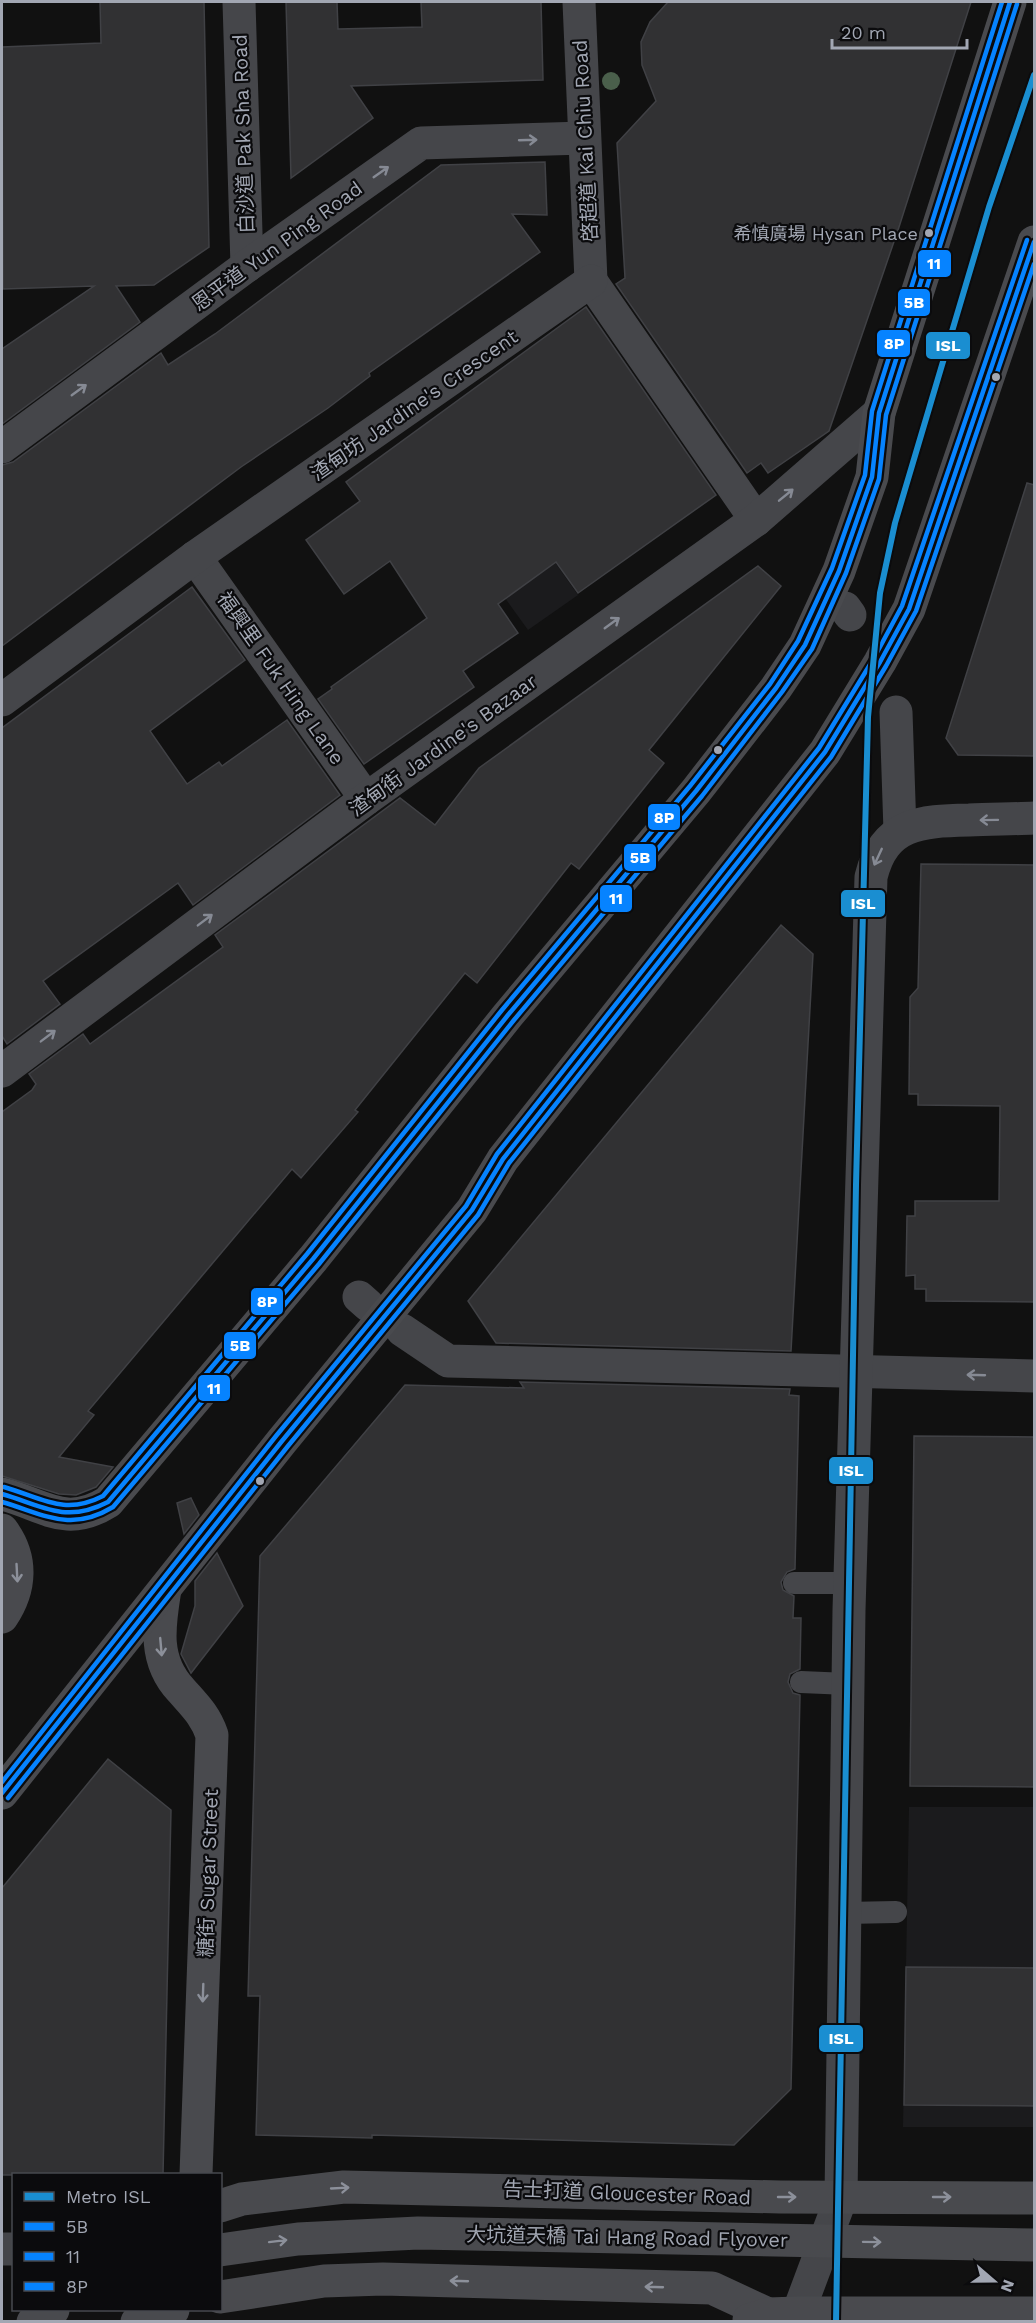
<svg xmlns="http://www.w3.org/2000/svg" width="1036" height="2323" font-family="'Work Sans','Noto Sans TC',sans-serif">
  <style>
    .built { fill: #1b1b1d }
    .building { fill: #313133; stroke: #404145; stroke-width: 1.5 }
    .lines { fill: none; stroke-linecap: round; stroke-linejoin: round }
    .lane { stroke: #45464a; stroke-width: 22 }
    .street { stroke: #45464a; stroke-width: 33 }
    .secondary { stroke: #494a4e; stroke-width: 33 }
    .secondary-bridge { stroke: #494a4e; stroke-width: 33 }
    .bus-1-casing { stroke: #0b0b0d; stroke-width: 9 }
    .bus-2-casing { stroke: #0b0b0d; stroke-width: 9 }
    .bus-3-casing { stroke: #0b0b0d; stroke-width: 9 }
    .bus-1 { stroke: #0683ff; stroke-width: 4.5 }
    .bus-2 { stroke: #0683ff; stroke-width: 4.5 }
    .bus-3 { stroke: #0683ff; stroke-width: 4.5 }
    .metro-1-casing { stroke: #0b0b0d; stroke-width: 10 }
    .metro-1 { stroke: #1a8ed1; stroke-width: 6 }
    .tree { fill: #4a5f4b }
    .oneway { stroke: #868a94 }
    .oneway2 { stroke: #8c909a }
    .bus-dot { fill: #a2a7b3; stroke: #0b0b0d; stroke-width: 2 }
    .labels { text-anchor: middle; stroke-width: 4.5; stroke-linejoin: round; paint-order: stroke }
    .bus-label { font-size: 18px; fill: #a2a7b3; stroke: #0b0b0d; text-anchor: end }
    .street-label { font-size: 20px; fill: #a2a7b3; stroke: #0b0b0d }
    .line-badge { stroke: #0b0b0d; stroke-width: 2 }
    .badge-label { font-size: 16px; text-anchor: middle; font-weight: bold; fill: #fff }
  </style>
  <rect width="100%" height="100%" fill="#111"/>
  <g class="built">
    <path d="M519,511L578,595L528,630L468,547Z"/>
    <path d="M909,1807H1034V2127H903Z"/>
  </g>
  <g class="building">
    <path d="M100,2H204L209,247L154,285L116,286L140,322L2,424V349L94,286L3,289L2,47L101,43Z"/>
    <path d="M286,2H337L338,29L422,27L421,2H541L543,80L351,86L373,118L291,178Z"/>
    <path d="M668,2H971L899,227L829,431L768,473L761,463L747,473L616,284L625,278L617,143L656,101L642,65L641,42L650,22Z"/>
    <path d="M545,162L547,215L512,214L540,252L369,373L370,376L328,408L241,467L2,646V465L13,462L161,353L168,365L215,334L441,165Z"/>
    <path d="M586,307L716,495L578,593L556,562L498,604L518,633L463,671L474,687L364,764L318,699L332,689L331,687L427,618L390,561L344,594L306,540L360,501L346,482Z"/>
    <path d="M1027,483L1035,485V756L958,755L946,738Z"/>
    <path d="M758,566L781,586L649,750L664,763L579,869L571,863L477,983L465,973L355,1110L358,1112L301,1178L292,1169L88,1411L94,1415L59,1457L113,1467L96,1487L76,1495L59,1494L2,1476V1112L32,1090L36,1084L29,1074L83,1034L90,1044L223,947L215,935L400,798L435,825L479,768Z"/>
    <path d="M192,587L245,660L150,731L187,784L219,762L222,766L287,720L340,795L193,905L178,883L43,981L60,1004L7,1044L2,1036V728Z"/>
    <path d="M921,864L1035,865V1302L926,1301V1289H915V1275L906,1276L907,1216H915V1201H999L1000,1106L918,1105V1094H909L910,997L918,988Z"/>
    <path d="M781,925L813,954L791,1351L496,1343L468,1301Z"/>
    <path d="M520,1382L790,1389L789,1395L799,1396L795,1569L787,1572L781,1582L783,1590L794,1596L793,1618H801L800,1669L790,1674L788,1682L793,1693L800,1695L791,2089L734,2145L372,2135V2138L256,2135L260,1996H248L260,1556L405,1385L524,1388Z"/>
    <path d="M914,1436L1035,1437V1787L910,1786Z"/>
    <path d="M191,1498L199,1515L184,1534L177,1503Z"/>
    <path d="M217,1553L243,1606L191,1673L181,1654L195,1606V1581Z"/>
    <path d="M108,1759L171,1810L163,2175H2V1888Z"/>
    <path d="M906,1967L1035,1968V2106L904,2105Z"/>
  </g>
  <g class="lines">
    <g class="lane">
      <path d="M794,1583H850"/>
      <path d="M801,1682L848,1684"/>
      <path d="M845,1913L896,1912"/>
    </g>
    <g class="street">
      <path d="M239,2L247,266"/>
      <path d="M579,2L591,281"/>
      <path d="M591,281L756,520"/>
      <path d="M2,447L247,266L421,143L584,138"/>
      <path d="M195,557L366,799"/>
      <path d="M845,608L850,615"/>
      <path d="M2,700L195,557L591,281"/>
      <path d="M896,712L900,831"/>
      <path d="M2,1071L366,799L756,520L879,413"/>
      <path d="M359,1297L368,1305"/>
      <path d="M402,1330L448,1361L1034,1376"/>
      <path d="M2,2249H14"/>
      <path d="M798,2313L841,2198L849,1610L871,877C884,823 920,821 969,820C991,819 1013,819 1034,818"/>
    </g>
    <g class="secondary">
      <path d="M2,1494C43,1504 65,1529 108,1502L313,1259L508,1015L696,791L776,688L805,645L839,571L872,477L879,413L1010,2"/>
      <path d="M2,1530C23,1558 21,1589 2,1617"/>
      <path d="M165,1589C159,1626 153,1660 181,1690C195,1706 205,1715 212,1735L196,2174"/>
      <path d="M2,1793L282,1441L472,1210L503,1159L825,752L880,662L909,609L1034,242"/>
      <path d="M220,2206L242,2199L344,2187L780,2197L1034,2198"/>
      <path d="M220,2297L324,2281L383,2279L712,2288L768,2314"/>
      <path d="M749,2320L768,2314L798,2313H1034"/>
      <path d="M33,2322L53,2310"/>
    </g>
    <g class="secondary-bridge">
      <path d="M220,2250L298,2239L418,2233L1034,2245"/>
      <path d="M137,2322L173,2310"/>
    </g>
    <defs>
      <g id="bus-1">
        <path d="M2,1494C44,1506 65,1524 108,1502L313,1259L508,1015L696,791L776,688L805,645L839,571L872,477L879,413L1010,2"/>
        <path d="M2,1793L282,1441L472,1210L503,1159L825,752L880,662L909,609L1034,242"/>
      </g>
      <g id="bus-2">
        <path d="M2,1502C44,1514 70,1533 113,1507L319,1264L514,1020L702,796L782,692L812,649L846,573L879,479L886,415L1017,4"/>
        <path d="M8,1798L288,1446L478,1215L509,1163L831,757L886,666L916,611L1034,264"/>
      </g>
      <g id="bus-3">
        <path d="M4,1487C42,1498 64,1516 103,1496L307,1254L502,1010L690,786L770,684L798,641L832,568L865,475L872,411L1002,2"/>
        <path d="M2,1782L276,1436L466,1206L497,1154L819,748L874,658L902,606L1027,240"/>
      </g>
    </defs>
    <use href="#bus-1" class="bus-1-casing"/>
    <use href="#bus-2" class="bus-2-casing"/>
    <use href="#bus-3" class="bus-3-casing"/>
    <use href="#bus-1" class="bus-1"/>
    <use href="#bus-2" class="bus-2"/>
    <use href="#bus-3" class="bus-3"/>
    <defs>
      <path id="metro-1" d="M836,2322L856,1185L868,717L880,593L895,523L989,207L1034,75"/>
    </defs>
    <use href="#metro-1" class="metro-1-casing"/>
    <use href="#metro-1" class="metro-1"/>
  </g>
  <circle class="tree" cx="611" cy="81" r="9"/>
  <defs><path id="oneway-shaft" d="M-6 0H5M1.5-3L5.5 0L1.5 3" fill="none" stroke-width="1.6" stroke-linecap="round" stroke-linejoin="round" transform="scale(1.5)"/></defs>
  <g class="oneway">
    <use href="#oneway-shaft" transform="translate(528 140) rotate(-2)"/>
    <use href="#oneway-shaft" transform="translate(381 172) rotate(-35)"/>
    <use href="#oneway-shaft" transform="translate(79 390) rotate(-36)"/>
    <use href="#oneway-shaft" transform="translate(786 495) rotate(-39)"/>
    <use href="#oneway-shaft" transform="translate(612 623) rotate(-36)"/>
    <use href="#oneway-shaft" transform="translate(989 820) rotate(179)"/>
    <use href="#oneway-shaft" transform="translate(878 857) rotate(115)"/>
    <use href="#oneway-shaft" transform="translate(205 920) rotate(-37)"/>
    <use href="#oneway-shaft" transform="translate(48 1036) rotate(-37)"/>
    <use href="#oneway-shaft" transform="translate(976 1375) rotate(-178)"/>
  </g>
  <g class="oneway2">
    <use href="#oneway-shaft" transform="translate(17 1573) rotate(87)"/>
    <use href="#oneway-shaft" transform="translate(161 1647) rotate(85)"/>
    <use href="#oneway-shaft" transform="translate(203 1993) rotate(92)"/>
    <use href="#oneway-shaft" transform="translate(340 2188) rotate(-3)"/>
    <use href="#oneway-shaft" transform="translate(787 2197)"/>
    <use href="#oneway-shaft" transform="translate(942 2197)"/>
    <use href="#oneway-shaft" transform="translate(278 2241) rotate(-7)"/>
    <use href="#oneway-shaft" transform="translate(872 2242) rotate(1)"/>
    <use href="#oneway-shaft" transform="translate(459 2281) rotate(-178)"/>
    <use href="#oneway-shaft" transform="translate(654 2287) rotate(-178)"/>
  </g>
  <g class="bus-dot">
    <circle cx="929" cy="233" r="5"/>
    <circle cx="996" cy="377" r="5"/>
    <circle cx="718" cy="750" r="5"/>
    <circle cx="260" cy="1481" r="5"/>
  </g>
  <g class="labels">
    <g class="bus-label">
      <text x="918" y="240">希慎廣場 Hysan Place</text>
    </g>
    <g class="street-label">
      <text transform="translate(243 134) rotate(-92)" y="7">白沙道 Pak Sha Road</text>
      <text transform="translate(585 141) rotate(-93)" y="7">啓超道 Kai Chiu Road</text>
      <text transform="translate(277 246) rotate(-36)" y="7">恩平道 Yun Ping Road</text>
      <text transform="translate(414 405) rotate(-35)" y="7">渣甸坊 Jardine's Crescent</text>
      <text transform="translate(281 678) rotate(55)" y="7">福興里 Fuk Hing Lane</text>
      <text transform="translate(443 745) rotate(-36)" y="7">渣甸街 Jardine's Bazaar</text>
      <text transform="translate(208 1873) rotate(-88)" y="7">糖街 Sugar Street</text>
      <text transform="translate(627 2193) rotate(2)" y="7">告士打道 Gloucester Road</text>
      <text transform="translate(627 2237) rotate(1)" y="7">大坑道天橋 Tai Hang Road Flyover</text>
    </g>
  </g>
  <g class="line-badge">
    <rect x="917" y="249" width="35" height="29" rx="6" fill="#0683ff"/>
    <rect x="897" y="288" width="34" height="29" rx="6" fill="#0683ff"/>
    <rect x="876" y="329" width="35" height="29" rx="6" fill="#0683ff"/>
    <rect x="925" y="331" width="46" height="29" rx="6" fill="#1a8ed1"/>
    <rect x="647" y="803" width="34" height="28" rx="6" fill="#0683ff"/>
    <rect x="623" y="843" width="34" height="29" rx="6" fill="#0683ff"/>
    <rect x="599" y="884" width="34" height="29" rx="6" fill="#0683ff"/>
    <rect x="840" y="889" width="46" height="29" rx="6" fill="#1a8ed1"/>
    <rect x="250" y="1287" width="34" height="29" rx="6" fill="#0683ff"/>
    <rect x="223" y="1331" width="34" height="29" rx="6" fill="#0683ff"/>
    <rect x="197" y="1374" width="34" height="28" rx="6" fill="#0683ff"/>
    <rect x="828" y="1456" width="46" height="29" rx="6" fill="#1a8ed1"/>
    <rect x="818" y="2024" width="46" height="29" rx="6" fill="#1a8ed1"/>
  </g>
  <g class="badge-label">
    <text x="934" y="269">11</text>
    <text x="914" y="308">5B</text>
    <text x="894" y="349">8P</text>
    <text x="948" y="351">ISL</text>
    <text x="664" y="823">8P</text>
    <text x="640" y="863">5B</text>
    <text x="616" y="904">11</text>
    <text x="863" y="909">ISL</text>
    <text x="267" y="1307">8P</text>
    <text x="240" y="1351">5B</text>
    <text x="214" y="1394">11</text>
    <text x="851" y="1476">ISL</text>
    <text x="841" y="2044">ISL</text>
  </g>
  <rect width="1036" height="2323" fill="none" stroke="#a2a7b3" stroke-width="6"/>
  <rect x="12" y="2173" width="210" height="138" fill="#0b0b0d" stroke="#47494f" stroke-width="1.5"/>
  <rect x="24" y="2192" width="30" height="9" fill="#1a8ed1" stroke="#47494f" stroke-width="1.5"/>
  <text x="66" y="2203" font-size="18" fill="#a2a7b3">Metro ISL</text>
  <rect x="24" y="2222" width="30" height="9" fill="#0683ff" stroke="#47494f" stroke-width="1.5"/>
  <text x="66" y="2233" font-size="18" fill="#a2a7b3">5B</text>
  <rect x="24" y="2252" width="30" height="9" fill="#0683ff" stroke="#47494f" stroke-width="1.5"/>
  <text x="66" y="2263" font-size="18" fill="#a2a7b3">11</text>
  <rect x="24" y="2282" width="30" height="9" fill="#0683ff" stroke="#47494f" stroke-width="1.5"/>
  <text x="66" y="2293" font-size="18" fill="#a2a7b3">8P</text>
  <g transform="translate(994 2281) rotate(110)" stroke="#0b0b0d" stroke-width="4.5" paint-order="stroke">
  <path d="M0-4.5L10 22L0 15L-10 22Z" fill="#a2a7b3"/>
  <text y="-9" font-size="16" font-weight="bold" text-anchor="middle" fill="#a2a7b3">N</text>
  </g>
  <path d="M832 39v9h135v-9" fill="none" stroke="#a2a7b3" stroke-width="3"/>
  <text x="841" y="39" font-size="18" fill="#a2a7b3" stroke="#0b0b0d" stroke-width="4.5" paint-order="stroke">20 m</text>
</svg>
